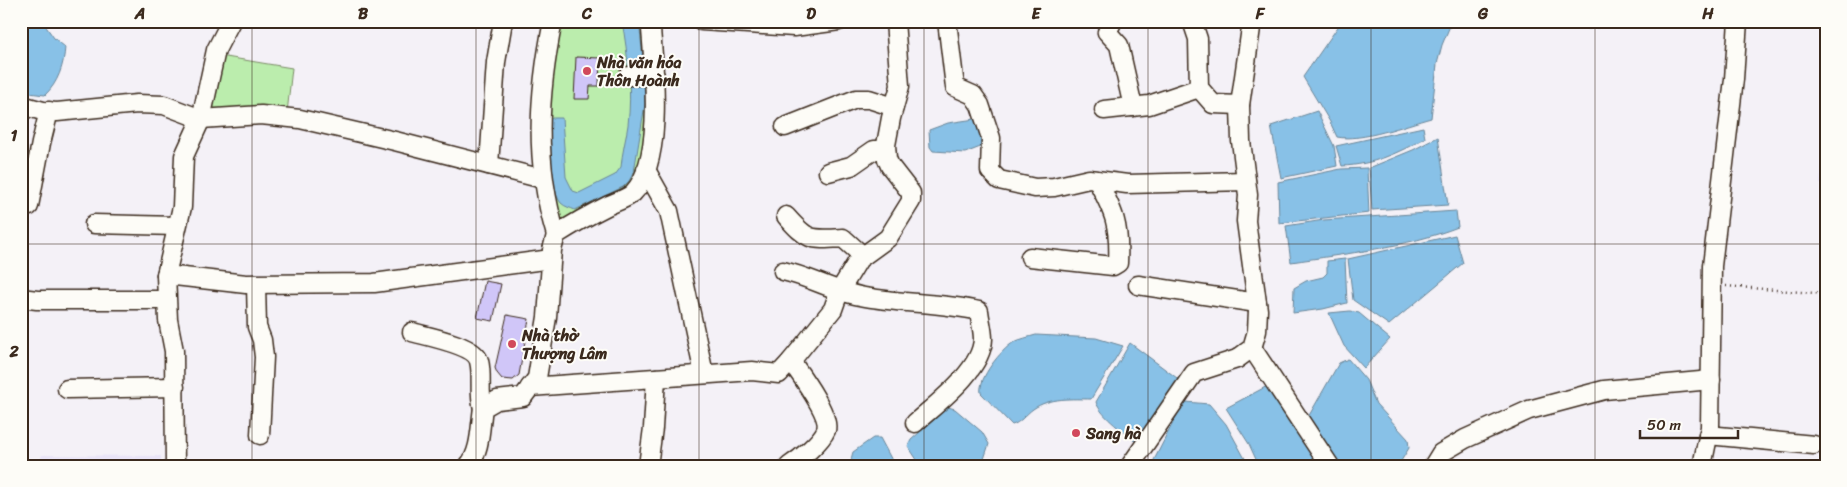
<svg xmlns="http://www.w3.org/2000/svg" width="1847" height="487" font-family="Sriracha,sans-serif">
  <style>
    .built { fill: #e9e4f7 }
    .green { fill: #bbedad; stroke: #7b8c66 }
    .water { fill: #88c1e7; stroke: #698597 }
    .building { fill: #d0c6f8; stroke: #3b2a1e }
    .lines { fill: none; stroke-linecap: round; stroke-linejoin: round }
    .minor-casing { stroke: #3b2a1e; stroke-width: 21 }
    .path { stroke: #3b2a1e; stroke-width: 2.5; stroke-dasharray: 1 4; stroke-linecap: butt }
    .minor { stroke: #fdfcf7; stroke-width: 18 }
    .grid { fill: none; stroke: #3b2a1e; stroke-width: 1; stroke-opacity: 0.55 }
    .poi-dot { fill: #d1495b; stroke: #fdfcf7; stroke-width: 2 }
    .labels { text-anchor: middle; stroke-width: 4; stroke-linejoin: round; paint-order: stroke }
    .poi-label { font-size: 16px; font-weight: bold; fill: #3b2a1e; stroke: #fdfcf7; text-anchor: start }
    .neatline { fill: none; stroke: #3b2a1e; stroke-width: 2 }
    .grid-label { font-size: 16px; text-anchor: middle; font-weight: bold; fill: #3b2a1e }
  </style>
  <rect width="100%" height="100%" fill="#f4f1f7"/>
  <filter id="ink" filterUnits="userSpaceOnUse"><feTurbulence type="fractalNoise" baseFrequency=".02" numOctaves="2"/><feDisplacementMap in="SourceGraphic" scale="10" xChannelSelector="R" yChannelSelector="G"/><feConvolveMatrix kernelMatrix="1 2 1 2 8 2 1 2 1" color-interpolation-filters="sRGB"/></filter>
  <g filter="url(#ink)">
    <g class="built">
      <path d="M1826,120V185L1820,184Z"/>
      <path d="M42,455L161,456V466H38Z"/>
    </g>
    <g class="green">
      <path d="M559,21H643L649,106L641,165L637,175L625,189L567,220L561,218L554,208L544,115Z"/>
      <path d="M220,56L292,68L287,113L212,112Z"/>
    </g>
    <g class="water">
      <path d="M21,21H42L54,38L65,47C64,65 58,83 45,95L21,92Z"/>
      <path d="M622,21H639L643,59L645,104L634,172L629,181L623,187L575,210C571,208 565,207 561,203C549,189 549,137 550,118H562L566,177L573,191L579,193L615,175L621,167C622,153 626,139 628,125C632,91 628,55 622,21Z"/>
      <path d="M1342,21H1452L1442,45L1437,64L1431,118C1405,125 1362,142 1337,137L1330,122L1303,77Z"/>
      <path d="M1589,21H1627L1626,24L1588,29Z"/>
      <path d="M1317,111L1334,146L1337,166L1281,178L1271,126Z"/>
      <path d="M975,119L982,126L983,146L965,153L933,151L930,147L929,130L948,123Z"/>
      <path d="M1423,127L1425,138C1398,153 1373,165 1342,166L1336,146Z"/>
      <path d="M1438,137L1448,205L1372,210L1369,168L1413,150Z"/>
      <path d="M1367,168L1369,213L1279,223L1278,182L1341,169Z"/>
      <path d="M1456,211L1458,227C1406,247 1346,254 1291,262L1286,226L1324,220Z"/>
      <path d="M1455,235L1463,263L1389,325L1353,300L1348,259Z"/>
      <path d="M1345,259L1347,303L1323,309L1293,313L1294,288L1306,281L1323,277L1327,273V261Z"/>
      <path d="M1350,311L1359,313L1390,339L1364,368L1344,346L1329,313Z"/>
      <path d="M1036,335L1096,338L1123,346L1091,399C1072,399 1050,397 1033,409C1026,414 1020,423 1012,425L981,393C978,378 1001,350 1014,342C1020,339 1029,337 1036,335Z"/>
      <path d="M1130,343L1181,381L1138,444C1126,433 1101,417 1096,402Z"/>
      <path d="M1348,359L1366,380L1376,404L1408,439L1409,448L1398,466H1342L1307,419L1339,363Z"/>
      <path d="M1271,384L1318,465L1259,466L1249,444L1226,408Z"/>
      <path d="M1186,402L1209,404L1226,424L1249,466H1151L1180,409Z"/>
      <path d="M948,407L955,409L982,432L989,444L984,459L976,466H921L908,446L911,440Z"/>
      <path d="M873,438H880L895,466H856L851,459L853,452Z"/>
    </g>
    <g class="building">
      <path d="M576,57L600,58L599,86H590L589,99H574Z"/>
      <path d="M485,281L501,284L493,321L477,318Z"/>
      <path d="M507,315L529,319L519,375L513,380L502,379L497,373L495,368Z"/>
    </g>
    <g class="lines">
      <defs>
        <g id="minor">
          <path d="M553,21C538,95 534,162 556,235"/>
          <path d="M702,21L794,27L839,21"/>
          <path d="M947,21L955,87L973,95L980,105L991,138L990,171L999,180L1035,188L1054,187L1089,179L1127,184L1246,181"/>
          <path d="M1113,21L1107,32L1119,45L1133,107"/>
          <path d="M1192,21L1198,39L1199,88L1213,104L1240,105"/>
          <path d="M628,76H655"/>
          <path d="M21,105L43,111L57,112L137,104L164,105L201,119L261,115L300,119L395,141L543,179"/>
          <path d="M1104,110L1149,105L1199,88"/>
          <path d="M785,127L856,99H869L894,107"/>
          <path d="M489,165L496,62L503,21"/>
          <path d="M646,170L669,211L704,374"/>
          <path d="M828,172L851,166L874,150H886"/>
          <path d="M29,206L41,143L49,111"/>
          <path d="M786,216C808,241 810,240 843,238L863,256"/>
          <path d="M94,224L177,226"/>
          <path d="M1030,257L1113,266L1118,263C1120,225 1114,212 1097,180"/>
          <path d="M783,271C810,277 833,291 860,296C899,304 940,302 979,311C980,320 983,330 983,339C982,370 937,403 915,423"/>
          <path d="M166,275L246,284L374,283L551,259"/>
          <path d="M256,284L257,327L262,340L264,357L260,435"/>
          <path d="M1138,285L1257,303"/>
          <path d="M21,298L37,300H166"/>
          <path d="M412,332C426,336 475,345 479,361C483,376 478,392 483,408"/>
          <path d="M1252,348L1330,466"/>
          <path d="M530,387L752,371L779,374L791,361L833,309L839,292L859,259L888,238L911,201V193L890,166L887,159L886,145L891,118L900,86L895,21"/>
          <path d="M67,389L175,387"/>
          <path d="M1708,435L1814,445"/>
          <path d="M175,466L174,351L168,320L166,275L182,207L184,156L201,119L216,50L231,21"/>
          <path d="M468,466C481,452 480,426 483,408L497,400L523,397L537,378L547,317L552,250L556,235C573,224 591,214 609,205C616,202 628,198 633,193C664,162 654,69 651,29L649,21"/>
          <path d="M648,466L653,428L656,378"/>
          <path d="M789,466C800,459 821,442 826,430C831,416 800,374 791,361"/>
          <path d="M1130,466L1194,373L1237,359L1252,348L1257,331L1258,310L1246,221L1248,195L1241,141L1240,105L1252,21"/>
          <path d="M1433,466L1441,453L1465,439L1529,410L1604,390L1711,380"/>
          <path d="M1702,466L1710,427L1712,266L1734,79L1738,21"/>
        </g>
      </defs>
      <use href="#minor" class="minor-casing"/>
      <path class="path" d="M1726,286L1826,294"/>
      <use href="#minor" class="minor"/>
    </g>
  </g>
  <path class="grid" d="M252,21V466M476,21V466M699,21V466M924,21V466M1148,21V466M1371,21V466M1595,21V466M21,244H1826"/>
  <g class="poi-dot">
    <circle cx="587" cy="71" r="5"/>
    <circle cx="512" cy="344" r="5"/>
    <circle cx="1076" cy="433" r="5"/>
  </g>
  <g class="labels">
    <g class="poi-label">
      <text x="597" y="68">Nhà văn hóa<tspan x="597" dy="18">Thôn Hoành</tspan></text>
      <text x="522" y="341">Nhà thờ<tspan x="522" dy="18">Thượng Lâm</tspan></text>
      <text x="1086" y="439">Sang hà</text>
    </g>
  </g>
  <rect width="1847" height="487" fill="none" stroke="#fdfcf7" stroke-width="55"/>
  <path d="M1640 430v8h98v-8" fill="none" stroke="#3b2a1e" stroke-width="2.5"/>
  <text x="1647" y="430" font-size="15" fill="#3b2a1e" stroke="#fdfcf7" stroke-width="4" paint-order="stroke">50 m</text>
  <rect x="28" y="28" width="1792" height="432" class="neatline"/>
  <g class="grid-label">
    <text x="140" y="19">A</text>
    <text x="363" y="19">B</text>
    <text x="587" y="19">C</text>
    <text x="811" y="19">D</text>
    <text x="1036" y="19">E</text>
    <text x="1260" y="19">F</text>
    <text x="1483" y="19">G</text>
    <text x="1708" y="19">H</text>
    <text x="14" y="141">1</text>
    <text x="14" y="357">2</text>
  </g>
</svg>
